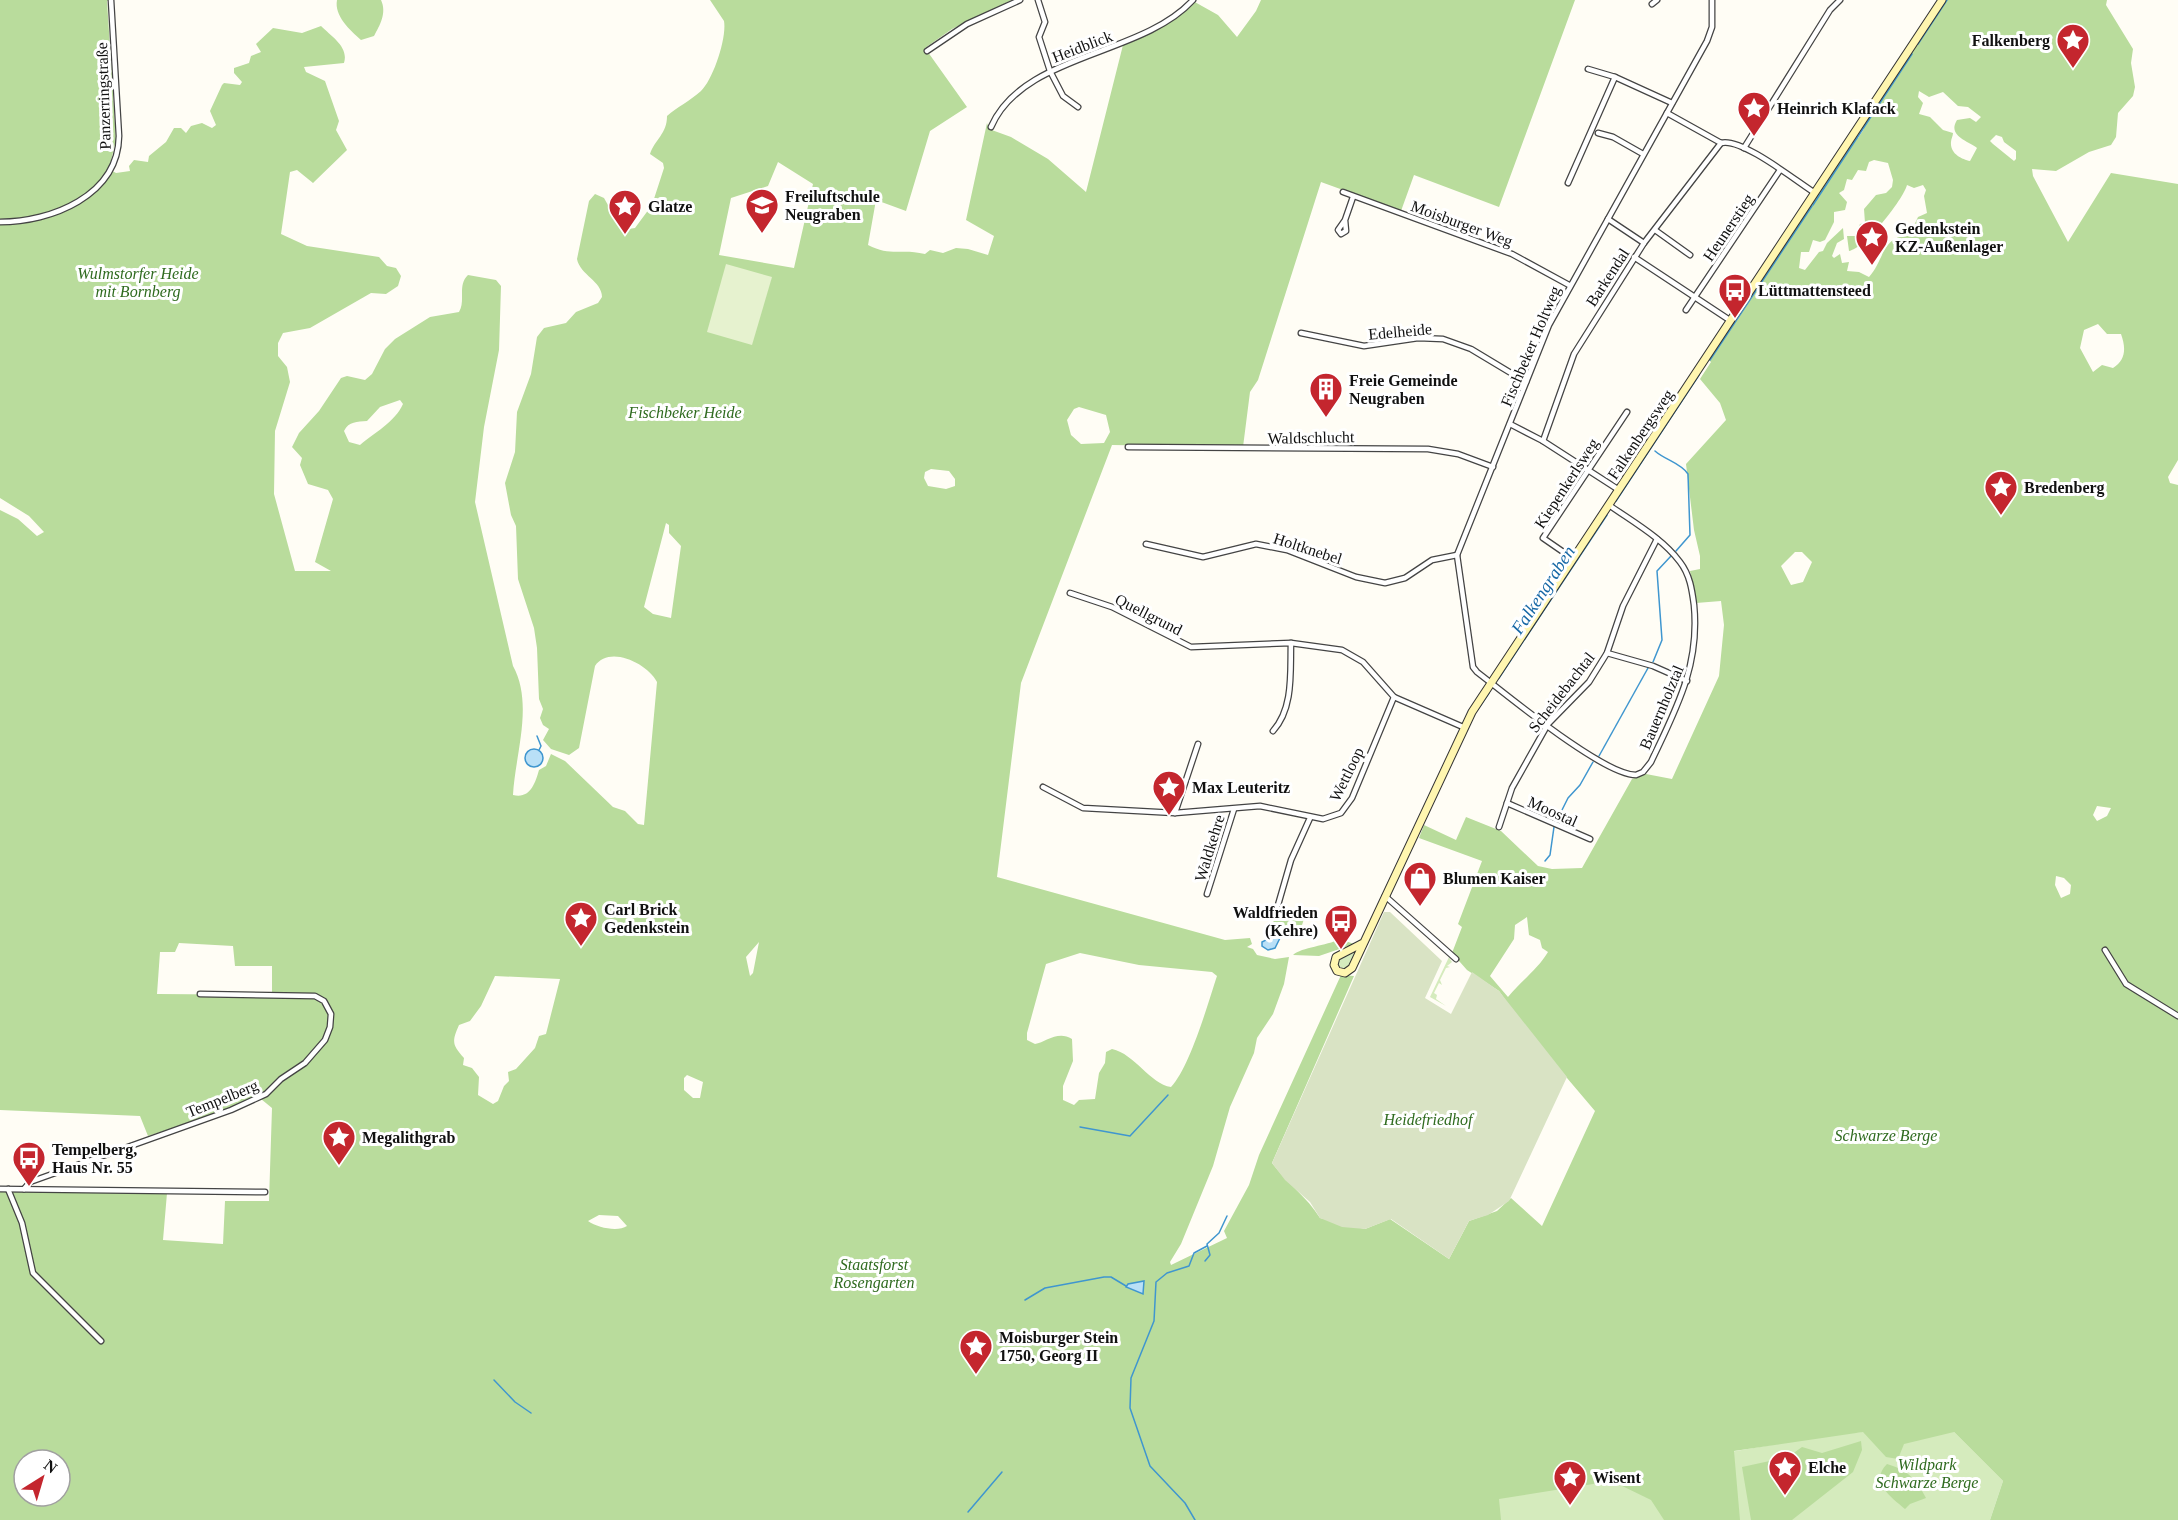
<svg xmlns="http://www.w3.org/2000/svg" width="2178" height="1520" font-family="Georgia,serif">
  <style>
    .green { fill: #d5ebbd }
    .forest { fill: #b9dc9c; fill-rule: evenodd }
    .cemetery { fill: #d9e3c4 }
    .pitch { fill: #e6f2cf }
    .water { fill: #b9e0f7; stroke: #3f96cf; stroke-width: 1.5 }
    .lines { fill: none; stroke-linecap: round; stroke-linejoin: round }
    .stream { stroke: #3f96cf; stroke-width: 1.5 }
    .street-casing { stroke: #444; stroke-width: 7 }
    .secondary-casing { stroke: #333; stroke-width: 9 }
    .street { stroke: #fff; stroke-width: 4.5 }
    .secondary { stroke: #fff6b0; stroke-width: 7 }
    .labels { text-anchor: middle; stroke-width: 6; stroke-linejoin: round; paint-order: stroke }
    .poi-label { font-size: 16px; font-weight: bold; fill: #111; stroke: #fff; text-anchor: start }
    .street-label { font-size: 16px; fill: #111; stroke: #fff }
    .park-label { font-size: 16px; font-style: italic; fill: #2f6b1f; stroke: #fff }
    .water-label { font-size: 18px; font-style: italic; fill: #1768a6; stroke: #fff }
  </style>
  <rect width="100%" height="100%" fill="#fffdf5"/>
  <g class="green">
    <path d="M1354,950L1356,953L1347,970L1338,966L1337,959Z"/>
    <path d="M1449,957L1452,962L1447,966L1450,967L1446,968L1440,980L1442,985L1439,983L1434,993L1437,995L1436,999L1446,1006L1430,997Z"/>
    <path d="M1946,1424L2003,1481L1990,1520H1442L1454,1499L1830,1435Z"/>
  </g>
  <g class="forest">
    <path d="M0,0H110L107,1L116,140L109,169L116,173L130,171L129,166L134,160L148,162L149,156L166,142L174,128H181L186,133L191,126L202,123L212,128L216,125L210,111L222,85L224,83L240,85L242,82L234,73V68L249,63L251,56L261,52L256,44L273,28L302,33L321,26C332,37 349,47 344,63L304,67L306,72L325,81L339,121L336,130L347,150L313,183L297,170L290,172L281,234L307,246L379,257L387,266L396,268L401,276L398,286L386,294L371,293L310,328L283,333L278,343V356L287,367L290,382L275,431L274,494L295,571H331L315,562L333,499L328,490L308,484L300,465L302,458L292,447L299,433L319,411L341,378L347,376L365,380L372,374L385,349L395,339L430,317L459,312C466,301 457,285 468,275L496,280L501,286L499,350L484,427L475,502L513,666C534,704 515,755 513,795C530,799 535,784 539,770L546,766L551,754L565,761L613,807L625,811L638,824L644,825L657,682C647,663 609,645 595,666L579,748L569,755L551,749L543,740L549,729L543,725L540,718L543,709L539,699L537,648L534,628L518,579L516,526L511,515L505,483L515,452L517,412L531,374L537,337L544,328L566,323L576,312L598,303L602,297C602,281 580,275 577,259L589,201L595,194L604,198L622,230L635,228L652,205L664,168L663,163L650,154C655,139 667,134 667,116C677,107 690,101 701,91C713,80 727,38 724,21L710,0H1012L952,29L925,48L967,107L930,131L906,211L876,200L868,245C891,257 902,248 925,254L930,250L943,253L956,248L968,249L988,255L994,236L966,220L987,123L989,129L1011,137L1048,159L1086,192L1123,45L1177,16L1193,1L1218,15L1237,37L1256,11L1261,0H1575L1499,207L1414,175L1401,211L1321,182L1258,380L1250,392L1243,447L1112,445L1021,683L997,877L1225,940L1250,938L1252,944L1247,947L1253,949L1257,955L1275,959L1289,957L1284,984L1273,1014L1257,1038L1254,1053L1230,1107L1213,1166L1181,1244L1170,1262L1171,1265L1227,1238L1224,1231L1249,1185L1259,1155L1341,975L1354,976L1272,1163C1287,1183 1307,1197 1320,1218L1365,1229L1390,1219L1449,1259L1469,1221L1497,1211L1511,1198L1542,1226L1595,1111L1528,1032L1499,991L1467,970L1452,953L1462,927L1458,924L1482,861L1419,838L1424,825L1456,840L1466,817L1501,831L1538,866L1552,869L1582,868L1632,779L1646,774L1672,779L1719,676L1724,625L1721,601L1696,603L1690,571L1700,569V556L1694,530L1686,464L1726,420L1720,403L1700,379L1711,362L1708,359L1854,136L1858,138L1864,129L1861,127L1945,0H2107L2106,5L2133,49L2131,63L2135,87L2133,96L2118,113L2116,137L2111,145L2089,152L2056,171L2032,169L2033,176L2068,242L2111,173L2178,184V460L2168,477L2170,483L2178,485V1520H1990L2003,1481L1954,1432L1904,1444L1898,1459L1886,1457L1863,1432L1734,1451L1740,1520H1664L1651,1500L1612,1481L1499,1499L1501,1520H0V1189L167,1193L163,1240L223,1244L225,1201H269L272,1108L261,1099L233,1111L228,1110L148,1136L140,1116L0,1110V510L18,519L37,536L44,532L29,516L0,498ZM1919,91L1929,97L1943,92L1958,106L1968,107L1981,117L1976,122L1970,118L1957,120C1947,136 1968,141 1977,148L1970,161C1962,159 1950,154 1951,142C1951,139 1953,136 1953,133L1943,130L1930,117L1919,114L1923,103L1918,97ZM1996,135L2002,137L2004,142L2016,151V159L2014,161L1993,144L1990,141ZM1874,160L1888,163L1893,180L1892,187L1886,193L1876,195L1864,209L1865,223L1860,224L1855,236H1847L1849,251C1864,249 1903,200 1907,185L1914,188L1923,185L1926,190L1924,196L1927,213L1918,217L1909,236C1882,235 1884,261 1869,277L1859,272L1847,271L1849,262L1842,263L1840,254L1834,258L1832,256L1837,243L1844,239L1843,228L1827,243L1823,251L1819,252L1805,270L1799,268L1801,252H1809L1813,240L1820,242L1825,240L1834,222V212L1845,210L1847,202L1839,193L1844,190L1847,179L1852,180L1858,170L1866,171L1869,162ZM778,162L813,184L794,268L719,255L731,198L768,186ZM2098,324L2107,334H2121C2126,348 2126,360 2113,368L2102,365L2093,372L2080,348L2084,330ZM400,400L403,404C395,422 374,433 360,445L349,442L344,431C349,421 357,422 367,421L380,407ZM1079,407L1106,415L1110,432L1104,443L1081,444L1071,435L1067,420L1074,409ZM931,469L949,471L955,479V486L946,489L928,486L924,478L925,472ZM666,523L669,525V533L681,546L671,618L653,614L644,607ZM1795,552H1802L1812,562L1803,582L1791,585L1781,566ZM2097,806L2111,808L2107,816L2097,821L2093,815ZM2056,876L2064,878L2071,885L2070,894L2061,898L2055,885ZM1527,917L1529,935L1540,940L1542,948L1548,952C1538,969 1521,981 1508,997L1490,976L1514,939L1515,925ZM759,942L753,973L750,976L746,957ZM179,943L233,946L235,966H272V995L157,994L160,952H175ZM1080,953L1139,965L1212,972L1217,976C1208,1003 1190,1067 1171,1087C1150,1084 1135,1054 1112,1049L1106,1052L1105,1063L1099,1073L1095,1099L1079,1100L1074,1105L1063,1100V1086L1073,1061L1072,1039C1058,1030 1046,1042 1035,1044L1027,1040V1033L1046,964ZM495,976L560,979L546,1034L539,1036L535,1048L516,1069L508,1072L509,1081L504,1086L498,1101L493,1104L478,1095L479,1077L472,1068L463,1065L464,1058C453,1045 451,1043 459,1025L470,1021L481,1006ZM687,1075L703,1082L700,1098H693L684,1090V1078ZM599,1215L618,1216L627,1226C618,1232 598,1228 588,1221ZM24,1460H60V1496H24Z"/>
    <path d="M337,0H381C387,13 380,25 374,36L361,40C350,30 334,16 337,0Z"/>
    <path d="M1280,915L1305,916L1302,925L1264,931Z"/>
    <path d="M1340,939L1354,944L1319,956L1293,955C1302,947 1326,946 1340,939Z"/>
    <path d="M1861,1441L1862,1450L1853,1472L1792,1520H1751L1742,1467L1788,1457L1802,1447L1822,1453Z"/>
    <path d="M1887,1464C1908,1470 1916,1479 1926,1498L1910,1504L1905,1509C1891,1497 1869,1482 1887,1464Z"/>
  </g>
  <path class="cemetery" d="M1384,912H1390L1442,961L1425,998L1451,1014L1472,972L1499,991L1567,1077L1509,1201L1488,1215L1469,1221L1449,1259L1391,1219L1365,1229L1342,1227L1320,1218L1310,1202L1285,1180L1272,1163Z"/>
  <path class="pitch" d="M726,264L772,277L752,345L707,332Z"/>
  <g class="water">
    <circle cx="534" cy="758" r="9"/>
    <path d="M1274,936L1280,938L1275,948L1268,950L1262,946V942Z"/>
    <path d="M1144,1281L1143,1294L1126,1287L1128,1284Z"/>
  </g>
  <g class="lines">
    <g class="stream">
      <path d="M1918,44L1947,0"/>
      <path d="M1813,205L1912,54"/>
      <path d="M1710,360L1812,206"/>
      <path d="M1655,451C1665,460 1681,463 1688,474L1690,535L1676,551"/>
      <path d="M1616,501L1699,375"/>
      <path d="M1653,662L1662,640L1657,571L1671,556"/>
      <path d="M1499,678L1607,515"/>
      <path d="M1478,709L1489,693"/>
      <path d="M537,736L541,746L539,750"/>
      <path d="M1599,756L1648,668"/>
      <path d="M1556,822L1568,798L1580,785L1593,762"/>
      <path d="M1545,861L1550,855L1554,827"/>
      <path d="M1080,1127L1130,1136L1168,1095"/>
      <path d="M1205,1261L1210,1255L1207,1244L1219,1233L1227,1216"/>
      <path d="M1025,1300L1045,1288L1104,1277H1111L1126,1286"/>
      <path d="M494,1380L515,1402L531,1413"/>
      <path d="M968,1512L1002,1472"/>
      <path d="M1195,1520L1185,1503L1150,1466L1130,1408L1131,1378L1154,1321L1156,1282L1167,1273L1189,1266L1194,1253L1207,1246"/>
    </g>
    <defs>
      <g id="street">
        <path d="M1038,0L1045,22L1039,37L1050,71L1063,96L1078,107"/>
        <path d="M1652,4L1657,0"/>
        <path d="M927,51L967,24L1020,0"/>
        <path d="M1588,69L1615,77L1672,103"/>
        <path d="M1667,113L1721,143C1741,137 1796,181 1815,193"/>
        <path d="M991,127C1023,53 1141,57 1193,0"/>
        <path d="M1598,133L1613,137L1643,154"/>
        <path d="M1744,148L1830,10L1840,0"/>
        <path d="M1568,183L1615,77"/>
        <path d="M1343,192L1512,254L1569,285"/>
        <path d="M1608,219L1644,243"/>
        <path d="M1345,220L1338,230L1341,234L1346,231L1345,220L1353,197"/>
        <path d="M0,222C51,222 118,196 119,136L111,0"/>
        <path d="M1655,230L1690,255"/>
        <path d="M1634,257L1731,321"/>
        <path d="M1686,310L1780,170"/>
        <path d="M1301,333L1364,346L1418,338L1443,339L1471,349L1526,382"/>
        <path d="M1510,424L1543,441L1619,490"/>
        <path d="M1543,441L1574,354L1644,243L1721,143"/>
        <path d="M1128,447L1428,449L1458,454L1493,467"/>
        <path d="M1609,505C1633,522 1662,538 1680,562C1690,575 1692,590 1694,605C1700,666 1676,709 1651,762L1643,772L1636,775C1603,775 1507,695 1477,672L1473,667L1457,555L1549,325L1707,41L1712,27V0"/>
        <path d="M1146,544L1203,557L1256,544L1287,550L1356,577L1385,583L1405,578L1432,560L1457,555"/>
        <path d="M1572,558L1543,538L1627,412"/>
        <path d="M1070,593L1112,607L1191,647L1291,643L1342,650L1363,662L1394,697L1463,727"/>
        <path d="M1607,653L1653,666L1687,681"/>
        <path d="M1273,731C1294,708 1290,671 1291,643"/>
        <path d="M1043,787L1083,808L1175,813L1260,806L1323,819L1341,813L1352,798L1394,697"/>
        <path d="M1507,803L1590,839"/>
        <path d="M1175,813L1198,744"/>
        <path d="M1499,827L1512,788L1548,724L1589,682L1607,653L1623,606L1657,539"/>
        <path d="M1207,894L1234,809"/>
        <path d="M1385,896L1456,959"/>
        <path d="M1278,905L1291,860L1310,818"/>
        <path d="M2105,950L2126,984L2178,1016"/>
        <path d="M0,1189L265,1192"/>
        <path d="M8,1189L22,1223L33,1273L101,1341"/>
        <path d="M24,1189L30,1182L231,1110L266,1094L281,1079L305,1063L325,1040L330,1027L331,1014L324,1001L315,996L200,994"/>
      </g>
      <path id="secondary" d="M1363,943L1336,957L1334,965L1337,971L1345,973L1352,968L1472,712L1942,0"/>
    </defs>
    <use href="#street" class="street-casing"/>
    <use href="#secondary" class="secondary-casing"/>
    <use href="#street" class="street"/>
    <use href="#secondary" class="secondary"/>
  </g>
  <defs>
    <symbol id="sight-pin" viewBox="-11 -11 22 30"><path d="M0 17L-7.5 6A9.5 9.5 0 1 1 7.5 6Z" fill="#c4262e" stroke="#fff"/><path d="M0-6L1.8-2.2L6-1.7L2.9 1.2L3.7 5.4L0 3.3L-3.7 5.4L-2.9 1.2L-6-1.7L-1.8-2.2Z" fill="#fff"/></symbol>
    <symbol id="school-pin" viewBox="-11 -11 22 30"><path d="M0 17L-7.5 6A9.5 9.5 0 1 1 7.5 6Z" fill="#c4262e" stroke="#fff"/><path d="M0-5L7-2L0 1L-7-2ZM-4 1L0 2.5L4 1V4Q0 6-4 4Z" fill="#fff"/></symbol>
    <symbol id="bus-pin" viewBox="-11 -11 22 30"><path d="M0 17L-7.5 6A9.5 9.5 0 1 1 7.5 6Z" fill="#c4262e" stroke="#fff"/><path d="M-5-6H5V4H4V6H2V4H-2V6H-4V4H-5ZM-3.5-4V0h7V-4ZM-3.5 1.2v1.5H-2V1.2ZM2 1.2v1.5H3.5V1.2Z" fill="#fff"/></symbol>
    <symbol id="building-pin" viewBox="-11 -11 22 30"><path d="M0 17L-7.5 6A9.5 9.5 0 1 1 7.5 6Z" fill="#c4262e" stroke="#fff"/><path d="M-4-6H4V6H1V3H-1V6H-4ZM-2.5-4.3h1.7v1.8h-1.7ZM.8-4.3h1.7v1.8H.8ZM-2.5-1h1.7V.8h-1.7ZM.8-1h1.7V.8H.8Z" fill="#fff"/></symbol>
    <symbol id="shop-pin" viewBox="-11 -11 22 30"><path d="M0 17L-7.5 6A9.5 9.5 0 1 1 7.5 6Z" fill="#c4262e" stroke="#fff"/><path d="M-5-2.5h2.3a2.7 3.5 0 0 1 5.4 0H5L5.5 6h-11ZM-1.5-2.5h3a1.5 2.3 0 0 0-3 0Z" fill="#fff"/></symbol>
  </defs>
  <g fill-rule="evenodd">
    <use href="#sight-pin" x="2054" y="21" width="38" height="52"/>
    <use href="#sight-pin" x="1735" y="89" width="38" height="52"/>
    <use href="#school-pin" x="743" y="186" width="38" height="52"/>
    <use href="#sight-pin" x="606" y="187" width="38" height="52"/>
    <use href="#sight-pin" x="1853" y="218" width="38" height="52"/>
    <use href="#bus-pin" x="1716" y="271" width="38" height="52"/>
    <use href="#building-pin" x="1307" y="370" width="38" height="52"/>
    <use href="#sight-pin" x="1982" y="468" width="38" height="52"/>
    <use href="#sight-pin" x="1150" y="768" width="38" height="52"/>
    <use href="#shop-pin" x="1401" y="859" width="38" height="52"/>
    <use href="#sight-pin" x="562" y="899" width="38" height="52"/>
    <use href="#bus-pin" x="1322" y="902" width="38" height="52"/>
    <use href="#sight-pin" x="320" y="1118" width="38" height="52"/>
    <use href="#bus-pin" x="10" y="1139" width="38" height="52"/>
    <use href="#sight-pin" x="957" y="1327" width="38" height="52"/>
    <use href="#sight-pin" x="1766" y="1448" width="38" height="52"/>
    <use href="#sight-pin" x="1551" y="1458" width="38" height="52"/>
  </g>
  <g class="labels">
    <g class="poi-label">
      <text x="2050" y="46" text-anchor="end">Falkenberg</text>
      <text x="1777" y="114">Heinrich Klafack</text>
      <text x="785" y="202">Freiluftschule<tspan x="785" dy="18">Neugraben</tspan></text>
      <text x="648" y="212">Glatze</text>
      <text x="1895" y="234">Gedenkstein<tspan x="1895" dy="18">KZ-Außenlager</tspan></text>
      <text x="1758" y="296">Lüttmattensteed</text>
      <text x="1349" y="386">Freie Gemeinde<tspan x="1349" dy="18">Neugraben</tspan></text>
      <text x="2024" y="493">Bredenberg</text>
      <text x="1192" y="793">Max Leuteritz</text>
      <text x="1443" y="884">Blumen Kaiser</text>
      <text x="604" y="915">Carl Brick<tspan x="604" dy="18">Gedenkstein</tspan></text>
      <text x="1318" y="918" text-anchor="end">Waldfrieden<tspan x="1318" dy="18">(Kehre)</tspan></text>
      <text x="362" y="1143">Megalithgrab</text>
      <text x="52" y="1155">Tempelberg,<tspan x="52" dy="18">Haus Nr. 55</tspan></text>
      <text x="999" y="1343">Moisburger Stein<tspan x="999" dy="18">1750, Georg II</tspan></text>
      <text x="1808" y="1473">Elche</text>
      <text x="1593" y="1483">Wisent</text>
    </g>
    <g class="street-label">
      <text transform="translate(1082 46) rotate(-21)" y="6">Heidblick</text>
      <text transform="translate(103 96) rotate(-92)" y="6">Panzerringstraße</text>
      <text transform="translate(1462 223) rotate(20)" y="6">Moisburger Weg</text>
      <text transform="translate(1728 227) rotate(-56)" y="6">Heunerstieg</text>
      <text transform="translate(1607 277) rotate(-57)" y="6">Barkendal</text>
      <text transform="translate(1400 331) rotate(-5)" y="6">Edelheide</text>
      <text transform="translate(1530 346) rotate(-67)" y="6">Fischbeker Holtweg</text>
      <text transform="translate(1640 434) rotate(-56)" y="6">Falkenbergsweg</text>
      <text transform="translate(1311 437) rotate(-1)" y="6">Waldschlucht</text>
      <text transform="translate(1566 483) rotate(-57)" y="6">Kiepenkerlsweg</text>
      <text transform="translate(1308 548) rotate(18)" y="6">Holtknebel</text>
      <text transform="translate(1149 614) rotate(27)" y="6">Quellgrund</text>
      <text transform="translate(1561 692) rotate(-52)" y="6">Scheidebachtal</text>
      <text transform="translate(1661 707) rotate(-67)" y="6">Bauernholztal</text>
      <text transform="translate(1346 774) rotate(-64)" y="6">Wettloop</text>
      <text transform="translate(1553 811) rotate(24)" y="6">Moostal</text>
      <text transform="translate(1209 848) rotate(-73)" y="6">Waldkehre</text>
      <text transform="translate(222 1098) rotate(-22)" y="6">Tempelberg</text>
    </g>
    <g class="park-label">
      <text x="138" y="279">Wulmstorfer Heide<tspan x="138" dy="18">mit Bornberg</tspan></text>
      <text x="685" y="418">Fischbeker Heide</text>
      <text x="1428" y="1125">Heidefriedhof</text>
      <text x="1886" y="1141">Schwarze Berge</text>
      <text x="874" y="1270">Staatsforst<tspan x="874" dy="18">Rosengarten</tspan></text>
      <text x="1927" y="1470">Wildpark<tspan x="1927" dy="18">Schwarze Berge</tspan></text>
    </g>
    <g class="water-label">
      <text transform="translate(1543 590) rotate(-57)" y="6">Falkengraben</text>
    </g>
  </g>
  <g transform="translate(42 1478) rotate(37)"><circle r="28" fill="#ffffff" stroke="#a0a0a0" stroke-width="1.5"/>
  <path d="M0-4.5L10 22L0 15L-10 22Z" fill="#c4262e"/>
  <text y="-9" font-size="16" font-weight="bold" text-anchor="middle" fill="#111111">N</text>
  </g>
</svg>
